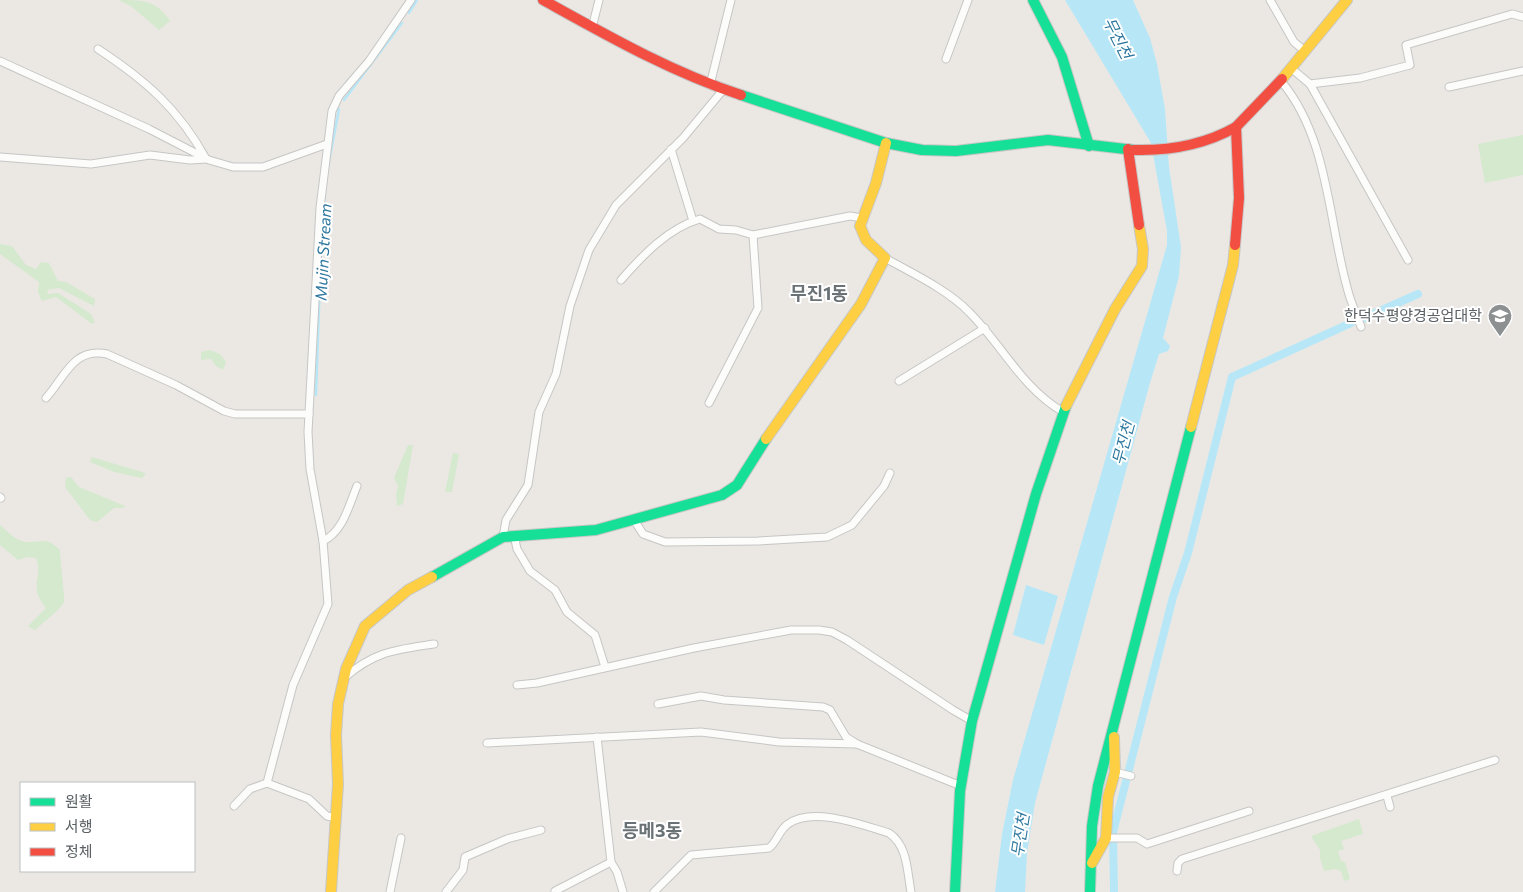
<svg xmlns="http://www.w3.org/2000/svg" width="1523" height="892" font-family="Commissioner,'Noto Sans KR',sans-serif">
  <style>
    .green { fill: #d4e9cd }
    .water { fill: #b7e7f7 }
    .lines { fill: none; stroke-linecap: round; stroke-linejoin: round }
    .stream { stroke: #b7e7f7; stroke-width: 2.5 }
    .canal { stroke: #b7e7f7; stroke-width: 8 }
    .street-casing { stroke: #c6c6c5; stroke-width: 9 }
    .fast-casing { stroke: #c7c7c7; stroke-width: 12 }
    .slow-casing { stroke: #c7c7c7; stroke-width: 12 }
    .jam-casing { stroke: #c7c7c7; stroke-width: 12 }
    .street { stroke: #fcfcfb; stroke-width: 7 }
    .fast { stroke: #16e098; stroke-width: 10 }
    .slow { stroke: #ffcf43; stroke-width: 10 }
    .jam { stroke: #f24e42; stroke-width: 10 }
    .labels { text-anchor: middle; stroke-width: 4; stroke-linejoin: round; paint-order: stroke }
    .poi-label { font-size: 15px; fill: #5a6064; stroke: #fff; text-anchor: end }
    .water-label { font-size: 16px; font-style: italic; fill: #2e789f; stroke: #fff }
    .quarter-label { font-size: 18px; font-weight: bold; fill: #6b7276; stroke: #fff }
  </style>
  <rect width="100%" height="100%" fill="#ebe8e4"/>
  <g class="green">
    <path d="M119,0C145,0 155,0 170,21L159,30L132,7Z"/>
    <path d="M1523,135V175L1485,183L1478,144Z"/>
    <path d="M0,244L12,246L26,265L36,269L41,262L49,263L58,281L66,282L95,299L94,306L59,288L47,290L48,294L58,293L91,314L95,322L92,324L56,297L42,301L38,292L39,282L0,254Z"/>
    <path d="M210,350L220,354L226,362L223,370L216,366L211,359L201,360V352Z"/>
    <path d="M408,445H413L403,504L397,506L396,494L398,486L394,478Z"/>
    <path d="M453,453L459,454L452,492H445Z"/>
    <path d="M92,457L142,472L146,474L142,478L114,472L90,462Z"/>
    <path d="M71,477L79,487L125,506L123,508H114L97,522L90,520L65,487L66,478Z"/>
    <path d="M0,525C7,531 17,542 27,542C43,543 45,536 60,550C60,558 65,598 64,602C58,612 43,622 35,630L28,626L46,608C27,585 44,578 36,558L28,557L18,560L0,545Z"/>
    <path d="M1359,819L1363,834L1341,841L1344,849L1338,851L1341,861L1345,862L1350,879L1344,881L1341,871L1335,869L1324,871L1320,858V850L1311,836Z"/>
  </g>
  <g class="water">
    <path d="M1065,0H1133L1150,38L1157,64L1165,109L1169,167L1181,247L1179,276L1163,338L1170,346L1168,351L1159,354L1150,383L1035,803L1027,853L1025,892H995L1002,834L1013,780L1167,245V231L1151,143Z"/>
    <path d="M1026,585L1058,596L1044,645L1013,635Z"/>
  </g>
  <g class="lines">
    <g class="stream">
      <path d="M409,13L417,0"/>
      <path d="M344,100L402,23"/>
      <path d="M328,167L339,109"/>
      <path d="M322,242L325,192"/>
      <path d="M316,395L321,250"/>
    </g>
    <g class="canal">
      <path d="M1364,318L1418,294"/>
      <path d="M1114,892L1113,832L1173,597L1188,553L1232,377L1351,323"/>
    </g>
    <defs>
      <g id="street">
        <path d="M1270,0L1294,42L1306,52"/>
        <path d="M592,28L599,0"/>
        <path d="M946,59L968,0"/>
        <path d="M0,61L149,129L209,160L233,167H263L327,144"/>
        <path d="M1292,69L1310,84L1408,260"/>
        <path d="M1281,81C1329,138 1328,221 1348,291C1351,303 1357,315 1361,327"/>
        <path d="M1310,84L1360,78L1410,65L1406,45L1512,14L1523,17"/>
        <path d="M710,85L731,0"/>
        <path d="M1449,87L1523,71"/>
        <path d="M671,149L693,221"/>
        <path d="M0,157L91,164L150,155L190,160L206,159C179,109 145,80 98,49"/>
        <path d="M885,258C912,273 948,290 969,312C1003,346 1021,387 1063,412"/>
        <path d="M621,280C642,256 668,228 700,219L719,229L736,230L753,235"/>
        <path d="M899,381L985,328"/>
        <path d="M46,398C65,377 73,347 107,354L176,385L224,411L235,414H309"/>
        <path d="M709,403L758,308L753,235L850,216L862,218"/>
        <path d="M0,497L1,498"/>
        <path d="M634,520L643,534L665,542L758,541L827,537L852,525L884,486L890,473"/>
        <path d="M514,535L517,549L530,571L555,590L567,612L595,635L605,667"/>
        <path d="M503,537L506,520L528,485L539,412L556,374L570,306L589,250L616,205L683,138L723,90"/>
        <path d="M323,541C343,532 349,505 357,486"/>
        <path d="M344,678C375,651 395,650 434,644"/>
        <path d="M517,685L537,683L694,648L791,630H819L832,632L847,640L953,710L972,721"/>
        <path d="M658,704L701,696L724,700L823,707L830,710L846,737L857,744L961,786"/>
        <path d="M597,737L611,862"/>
        <path d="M487,743L701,732L779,742L857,744"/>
        <path d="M1115,772L1131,776"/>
        <path d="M267,783L293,685L328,604L323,541L310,469L308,432L320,208L332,111L339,96L369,61L411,0"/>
        <path d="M1387,796L1390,807"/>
        <path d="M234,806L250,789L267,783L309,799L327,816L336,818"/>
        <path d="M1106,838H1137L1147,844L1249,811"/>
        <path d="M1177,871L1178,863L1182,859L1495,760"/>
        <path d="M555,891L611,862L617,872L623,892"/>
        <path d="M390,892L401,838"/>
        <path d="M446,892L463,870L465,857L507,839L541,830"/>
        <path d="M654,892L691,855L769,848C777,842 779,830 788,824C813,806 862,825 889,833C908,846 907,871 911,892"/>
      </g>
      <g id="fast">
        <path d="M1033,0L1062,57L1089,146"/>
        <path d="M741,95L886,143L922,150L956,151L1048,140L1134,150"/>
        <path d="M432,577L503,537L596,530L722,495L737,485L766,439"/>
        <path d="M955,892L960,791L972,721L1036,494L1066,406"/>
        <path d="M1090,892L1092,826L1098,786L1191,427"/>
      </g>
      <g id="slow">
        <path d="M1282,79L1347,0"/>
        <path d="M1066,406L1115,309L1142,266L1143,249L1139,225"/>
        <path d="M1191,427L1233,265L1235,245"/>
        <path d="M766,439L861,304L885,258L866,240L860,226L876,183L886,143"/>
        <path d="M1092,863L1106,838L1108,797L1115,772L1114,737"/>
        <path d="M331,892L338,784L336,735L338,704L346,669L365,626L408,590L432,577"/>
      </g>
      <g id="jam">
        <path d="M543,0C608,36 671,72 741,95"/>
        <path d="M1128,149L1139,225"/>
        <path d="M1134,150C1171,151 1204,145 1236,127"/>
        <path d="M1235,245L1239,198L1236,127L1282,79"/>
      </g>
    </defs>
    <use href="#street" class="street-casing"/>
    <use href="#fast" class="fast-casing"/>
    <use href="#slow" class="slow-casing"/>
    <use href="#jam" class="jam-casing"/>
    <use href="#street" class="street"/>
    <use href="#fast" class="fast"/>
    <use href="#slow" class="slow"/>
    <use href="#jam" class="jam"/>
  </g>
  <defs>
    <symbol id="university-pin" viewBox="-11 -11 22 30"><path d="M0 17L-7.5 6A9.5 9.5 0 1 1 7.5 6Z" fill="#8d9091" stroke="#fff"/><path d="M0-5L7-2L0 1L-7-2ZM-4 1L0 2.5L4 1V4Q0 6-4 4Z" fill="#fff"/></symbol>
  </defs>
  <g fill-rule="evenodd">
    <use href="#university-pin" x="1486" y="302" width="28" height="38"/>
  </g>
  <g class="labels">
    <g class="poi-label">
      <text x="1482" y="321">한덕수평양경공업대학</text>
    </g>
    <g class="water-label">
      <text transform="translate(1118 38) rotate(63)" y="6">무진천</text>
      <text transform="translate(323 252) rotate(-87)" y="6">Mujin Stream</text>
      <text transform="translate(1123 443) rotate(-75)" y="6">무진천</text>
      <text transform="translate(1020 835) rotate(-81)" y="6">무진천</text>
    </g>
    <g class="quarter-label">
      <text x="819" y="300">무진1동</text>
      <text x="652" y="837">등메3동</text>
    </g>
  </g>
  <rect x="20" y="782" width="175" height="90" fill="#ffffff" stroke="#bdbfc1"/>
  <rect x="30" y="798" width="25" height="8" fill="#16e098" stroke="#bdbfc1"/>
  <text x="65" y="807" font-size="15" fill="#5a6064">원활</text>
  <rect x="30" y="823" width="25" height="8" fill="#ffcf43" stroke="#bdbfc1"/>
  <text x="65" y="832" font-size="15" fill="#5a6064">서행</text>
  <rect x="30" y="848" width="25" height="8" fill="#f24e42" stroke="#bdbfc1"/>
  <text x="65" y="857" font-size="15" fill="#5a6064">정체</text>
</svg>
